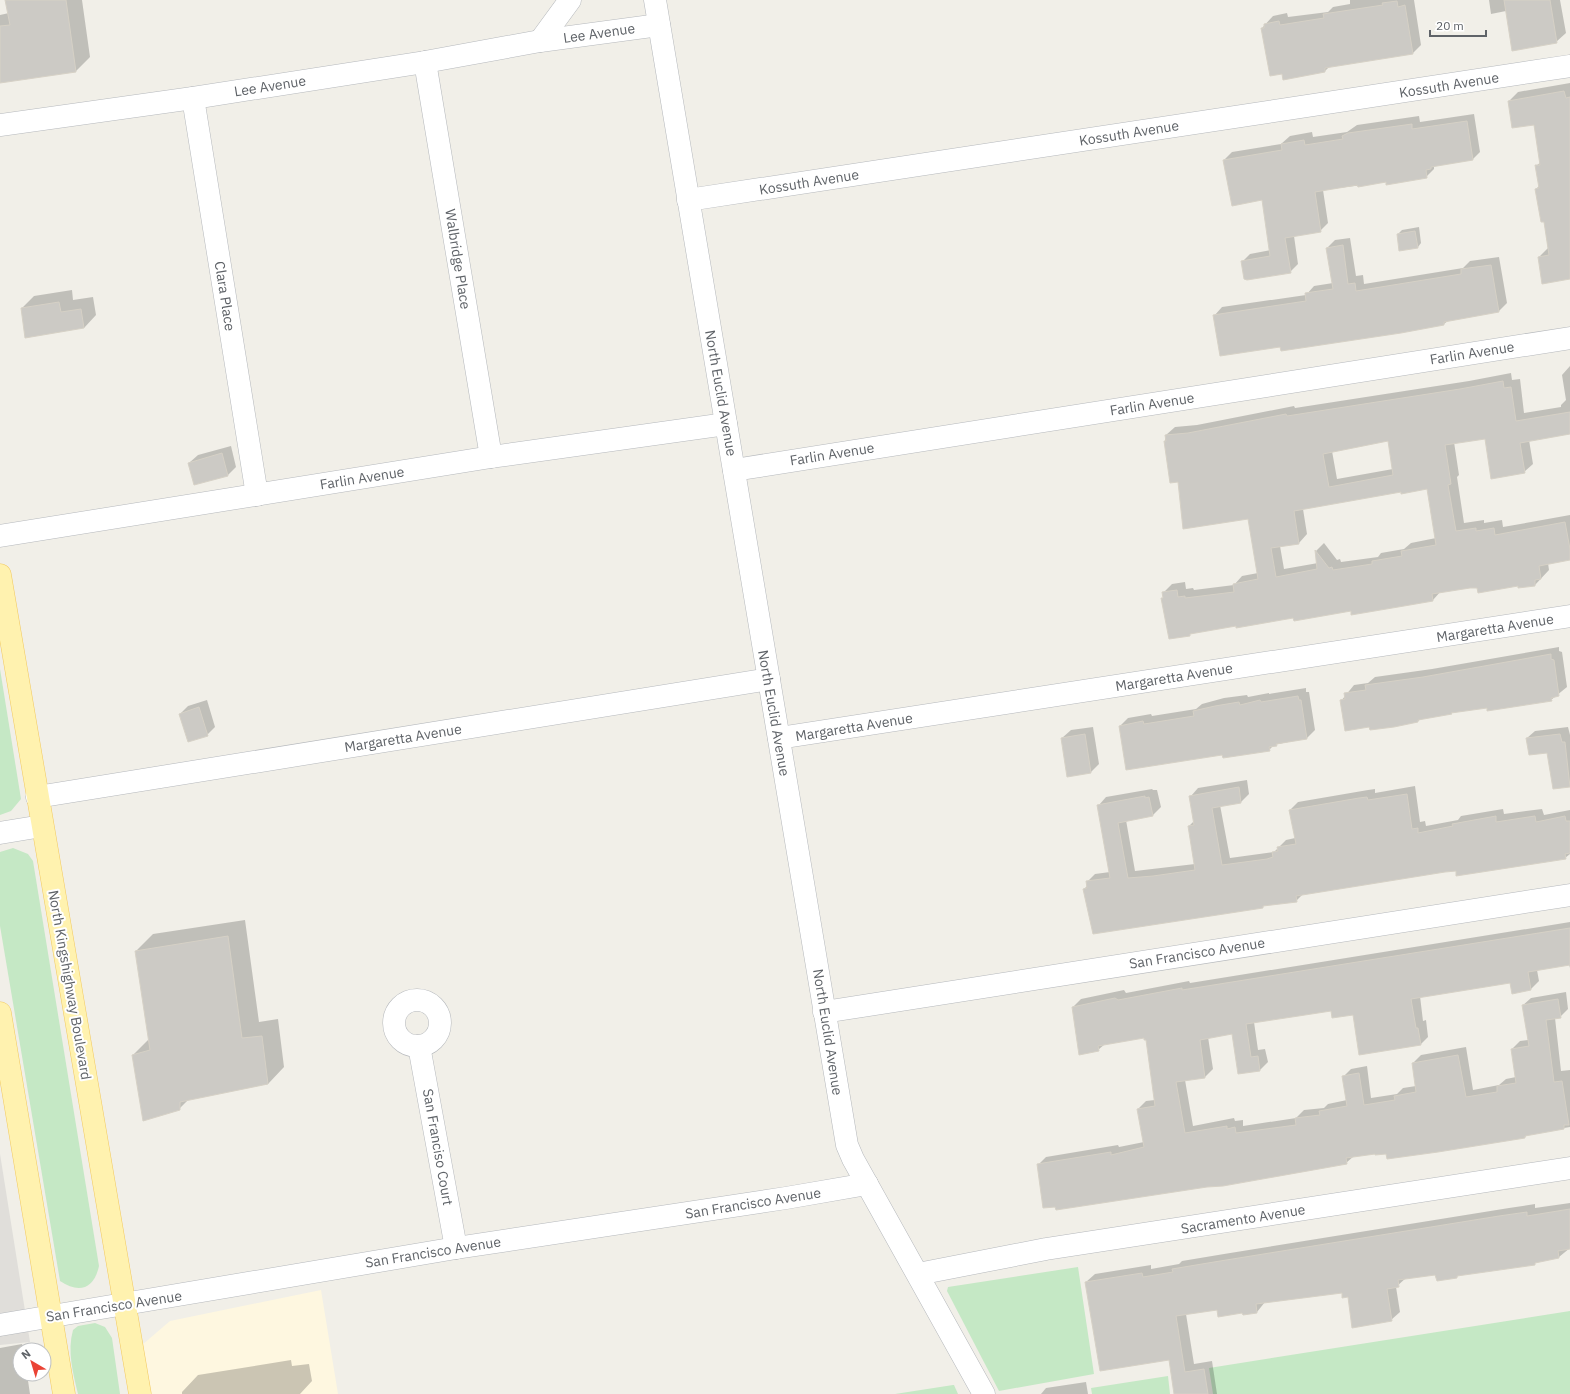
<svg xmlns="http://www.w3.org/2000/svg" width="1570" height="1394" font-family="'IBM Plex Sans',sans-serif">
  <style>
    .commercial { fill: #fef7e0 }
    .industrial { fill: #e0deda }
    .green { fill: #c5e8c5 }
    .shadow { fill: #0003; fill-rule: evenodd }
    .building { fill: #cccac5; stroke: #d6d1c6; fill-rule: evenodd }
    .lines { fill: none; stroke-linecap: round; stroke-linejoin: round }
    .minor-casing { stroke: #b5b8bc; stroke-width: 23 }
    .major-casing { stroke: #f2c960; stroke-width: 23 }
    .minor { stroke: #fff; stroke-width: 22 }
    .major { stroke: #fff2af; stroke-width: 22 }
    .labels { text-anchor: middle; stroke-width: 4; stroke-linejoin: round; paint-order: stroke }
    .street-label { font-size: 14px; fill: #5f6368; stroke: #fff }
  </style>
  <rect width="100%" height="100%" fill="#f1efe8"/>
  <path class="commercial" d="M321,1290L338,1394H151L142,1345L170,1321Z"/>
  <path class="industrial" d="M0,1154L30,1342L0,1345Z"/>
  <g class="green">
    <path d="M0,669L21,799L11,811L0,815Z"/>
    <path d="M13,848L28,854L33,861L99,1266C94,1289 79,1294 60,1281L0,926V852Z"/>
    <path d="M1078,1267L1094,1374L999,1391L947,1291L948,1287Z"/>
    <path d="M1570,1311V1394H1213L1209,1368Z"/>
    <path d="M95,1323L105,1327L112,1338L120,1394H78C73,1373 67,1351 73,1330L78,1326Z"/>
    <path d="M1168,1376L1170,1394H1092L1091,1388Z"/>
    <path d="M954,1385L958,1394H895L953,1385Z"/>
  </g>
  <g class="shadow">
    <path d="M6,0H82L90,57L76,71L0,82V15L9,13Z"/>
    <path d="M1350,0H1414L1421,45L1413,53L1330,66L1325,71L1262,28L1273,16L1287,13L1288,17L1328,12L1333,7L1350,4Z"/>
    <path d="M1489,0H1560L1566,33L1556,42L1506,11L1491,14Z"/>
    <path d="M1570,83V278L1539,257L1548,248L1544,220L1536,189L1540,185L1536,166L1541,162L1534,124L1509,101L1518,92Z"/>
    <path d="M1474,114L1480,152L1472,160L1434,166V169L1426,177L1323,190L1328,223L1320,231L1294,236L1298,264L1290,272L1242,262L1250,254L1271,250L1263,199L1224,160L1232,152L1281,144L1290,136L1312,132L1313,137L1347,132L1357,125L1419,116L1420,122Z"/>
    <path d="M1419,227L1421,243L1418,247L1398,234L1402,230Z"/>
    <path d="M1350,238L1356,276L1363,275L1364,284L1463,268L1470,261L1499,257L1507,303L1499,311L1449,320L1444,324L1281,346L1214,316L1222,307L1306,295L1314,286L1333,283L1327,248L1335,240Z"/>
    <path d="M72,290L73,300L93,297L96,315L84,328L22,308L34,296Z"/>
    <path d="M1570,366V434L1529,440L1533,464L1524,472L1485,438L1454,442L1459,475L1457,477L1464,523L1484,520V523L1502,520L1503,527L1570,515V559L1548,563L1549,570L1535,585L1478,587L1441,591L1433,600L1237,625L1192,632L1189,635L1162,599L1164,597L1163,593L1172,584L1185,582L1186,589L1193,588L1194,590L1234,585L1242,576L1258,573L1249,518L1179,481L1165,441L1166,435L1175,427L1197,425L1294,406L1295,408L1469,381L1511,373L1512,380L1520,379L1524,413L1561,407V405L1566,400L1562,375ZM1389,440L1393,469L1337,479L1332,451ZM1428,488L1436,538L1411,543L1404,549L1381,553L1378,557L1341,562L1340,559L1337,560L1324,543L1316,551L1318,563L1284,569L1280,546L1299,543L1307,534L1303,509L1402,490Z"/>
    <path d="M231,446L236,467L228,475L195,484L189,463L198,455Z"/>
    <path d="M1559,647V651L1562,652L1567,687L1551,700L1453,711L1451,713L1421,719L1418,721L1370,726L1341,701L1354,685L1368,683L1375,677L1432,669Z"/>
    <path d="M1306,688V692H1309L1315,730L1307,738L1274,745L1269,750L1223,753L1120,726L1128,718L1151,714L1152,716L1196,709L1202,704L1224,698L1247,695L1248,697L1269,693V694Z"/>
    <path d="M207,700L215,727L207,735L180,714L188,706Z"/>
    <path d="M1093,727L1099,764L1091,772L1062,738L1071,730Z"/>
    <path d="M1568,727L1570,735V786L1554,788L1548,751L1527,738L1535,731Z"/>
    <path d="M1247,780L1249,794L1241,802L1220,805L1230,858L1274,852L1286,840L1295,838L1290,810L1298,802L1368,790L1375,789V793L1415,786L1420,822L1425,821L1426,826L1458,820L1461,816L1503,809L1504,814L1542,809L1544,815L1570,810V854L1565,858L1445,871L1303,894L1296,901L1264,905L1263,907L1084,889L1087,886V882L1095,874L1110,872L1099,805L1106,797L1152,789L1153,790H1157L1161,807L1153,815L1126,820L1135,871L1195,864L1189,826L1195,820L1191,796L1198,788Z"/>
    <path d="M245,920L259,1022L278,1019L284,1067L268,1084L189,1099L179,1109L133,1055L149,1039L136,951L153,934Z"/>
    <path d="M1570,922V968L1569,964L1537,970L1539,981L1531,989L1511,982L1420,996L1423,1021L1426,1020L1428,1037L1420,1045L1354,1014L1332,1010L1254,1022L1258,1050L1265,1049L1268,1062L1260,1070L1233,1033L1208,1037L1213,1069L1205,1077L1185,1080L1193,1126L1234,1118L1235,1121L1243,1120V1126L1296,1118L1304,1110L1324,1108L1328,1104L1347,1100L1343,1077L1351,1069L1367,1066L1371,1098L1397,1094L1403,1088L1416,1086L1413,1063L1421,1055L1466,1047L1473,1090L1499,1085L1506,1079L1516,1077L1512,1049L1520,1041L1528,1040L1523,1005L1531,998L1566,992L1568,1009L1560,1017L1555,1018L1561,1071L1570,1070V1127L1528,1134L1525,1137L1354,1156L1346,1163L1038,1165L1046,1157L1118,1145L1119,1147L1144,1142L1138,1109L1146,1101L1155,1100L1147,1039L1145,1037L1105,1044L1098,1050L1073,1007L1081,999L1124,990L1126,993L1189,981L1190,983Z"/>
    <path d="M1570,1203V1248L1559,1257L1459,1274L1457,1277L1436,1274L1406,1278L1396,1287L1400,1312L1391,1320L1343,1292L1265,1302L1257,1312L1218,1309L1186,1314L1194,1364L1212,1361L1217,1394H1175L1170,1359L1086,1282L1095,1274L1151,1265V1269L1179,1264L1182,1261L1224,1254L1509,1208L1535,1204V1208Z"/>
    <path d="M22,1344L23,1350H20V1374H27L30,1394H0V1348Z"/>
    <path d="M291,1360L292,1366L309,1364L312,1381L300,1394H182V1392L198,1375Z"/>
    <path d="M1086,1382L1088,1394H1041L1046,1388Z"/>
  </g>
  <g class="building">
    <path d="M5,0H66L76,72L0,83V26L10,25Z"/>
    <path d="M1504,0H1550L1557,43L1512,51Z"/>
    <path d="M1397,1L1398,7L1405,5L1413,54L1325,68V72L1283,80L1282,74L1270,76L1261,28H1264V24L1279,21L1280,25L1324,18L1323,14L1383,5L1382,3Z"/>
    <path d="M1564,91L1566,98L1570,97V279L1542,284L1538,257L1549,255L1544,222H1541L1535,189L1539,188L1535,165H1540L1534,125L1512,128L1508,101Z"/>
    <path d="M1467,121L1473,160L1431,167V169L1426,170L1427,178L1386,185V182L1358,187L1357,185L1315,192L1321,232L1285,238L1291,273L1247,280L1244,279L1241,261L1270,256L1262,200L1232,206L1223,160L1282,150L1281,144L1304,140L1305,145L1343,139L1342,136L1348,133L1412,124V129Z"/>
    <path d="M1415,231L1418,248L1399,251L1397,234Z"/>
    <path d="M1343,245L1348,284L1355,283L1356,291L1461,274V269L1491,265L1499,312L1444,322V325L1401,333L1281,351L1280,347L1220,356L1213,315L1306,301L1305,293L1333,289L1326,248Z"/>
    <path d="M59,302L61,312L81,309L84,328L25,338L21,308Z"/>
    <path d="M1503,381L1504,388L1511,387L1516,421L1570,412V434L1520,443L1525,473L1491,479L1485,439L1445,445L1451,484L1448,485L1456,531L1476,528V531L1494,528L1495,535L1565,522L1570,549V560L1539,566L1541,579L1535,580V586L1518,588V586L1478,593L1477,588H1470L1432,594L1433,601L1404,606L1351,615V611L1294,621L1293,618L1236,628V626L1190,634V636L1169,639L1161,598H1163L1162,592L1177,590L1178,597L1185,596V598L1234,592L1233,584L1258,579L1248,519L1183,529L1178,482L1170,483L1164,441H1166L1165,435L1188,433L1286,414L1287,416L1460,389ZM1388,441L1393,475L1329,487L1323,454ZM1427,489L1436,545L1401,551L1402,556L1372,561V564L1333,570L1332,567L1329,568L1315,550L1317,569L1276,577L1271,548L1299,544L1294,511L1401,492V494Z"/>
    <path d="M222,453L228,476L194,485L188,463Z"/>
    <path d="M1551,654V659L1554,660L1559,696L1551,698L1552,701L1487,711V708L1451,713L1452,714L1418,720V722L1394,727L1370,730L1369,727L1345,731L1340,700L1345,699L1344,693L1366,690L1365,685L1423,677Z"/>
    <path d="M1298,696L1299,700H1301L1307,739L1276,744L1277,746L1269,747L1270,751L1223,758L1222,755L1126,770L1119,726L1143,721L1144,724L1194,716L1193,711L1215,706L1239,702L1240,705L1260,700L1261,702Z"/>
    <path d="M199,707L208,736L188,742L179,714Z"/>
    <path d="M1085,734L1091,773L1067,777L1061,738Z"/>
    <path d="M1560,734L1562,742H1565L1570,787L1553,789L1547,753L1529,755L1526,738Z"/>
    <path d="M1239,787L1241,803L1212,808L1222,865L1267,859L1273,857L1272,852L1278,851L1277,847L1296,844L1289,810L1359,798L1367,797L1368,800L1407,794L1412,829L1418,828V833L1453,826L1452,824L1496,816V822L1535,816L1536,822L1565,816L1566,821H1570V853L1565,854L1566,859L1456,876V871L1445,872L1296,896L1297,902L1263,906V908L1093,934L1083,889L1087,888L1086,881L1110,878L1097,805L1145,796V798L1149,797L1153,816L1118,823L1128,878L1153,876L1195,870L1188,826L1194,825L1189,796Z"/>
    <path d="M1570,928V965L1528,972L1531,990L1512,994L1510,983L1411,999L1416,1028H1418L1421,1045L1359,1055L1353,1015L1332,1018L1331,1011L1292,1017L1246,1024L1251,1057L1258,1056L1260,1071L1238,1074L1232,1034L1200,1040L1205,1078L1176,1082L1185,1133L1227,1126V1129L1235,1127L1236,1133L1296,1125L1295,1118L1320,1115L1319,1111L1347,1106L1342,1076L1359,1073L1364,1105L1395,1100L1394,1096L1416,1092L1412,1063L1458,1055L1466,1097L1497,1092V1086L1516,1083L1511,1049L1529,1046L1522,1005L1558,999L1561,1018L1546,1020L1554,1082L1562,1081L1569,1125H1564V1129L1525,1136V1138L1438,1152L1387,1159L1386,1154L1375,1155V1154L1346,1158L1347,1164L1223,1186L1207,1187L1056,1210L1055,1207L1043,1208L1037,1164L1111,1152V1155L1144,1147L1137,1109L1155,1106L1146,1040H1144V1038L1098,1046L1099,1051L1079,1055L1072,1007L1115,998L1118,1000L1182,988V990Z"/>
    <path d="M228,936L242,1038L262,1036L268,1084L180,1102V1110L143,1121L132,1055L150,1050L135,951Z"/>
    <path d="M1570,1209V1249L1558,1251L1559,1258L1535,1263V1265L1457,1276V1278L1437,1281L1435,1275L1398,1280L1399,1287L1387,1289L1392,1321L1352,1328L1348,1297L1342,1298V1293L1256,1304L1257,1313L1243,1315L1242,1313L1218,1317L1217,1310L1176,1316L1185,1372L1204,1369L1208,1394H1174L1169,1360L1100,1371L1085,1282L1142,1273L1143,1277L1173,1272L1172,1269L1214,1262L1499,1216L1527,1212V1216Z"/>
  </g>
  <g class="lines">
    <defs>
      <g id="minor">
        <path d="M655,0L847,1145L853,1159L984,1394"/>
        <path d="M540,41L570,0"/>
        <path d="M425,62L491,457"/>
        <path d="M193,98L257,495"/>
        <path d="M0,125L193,98L425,62L540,41L659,25"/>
        <path d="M688,200L1570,66"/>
        <path d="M734,470L1570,338"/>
        <path d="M0,536L491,457L726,424"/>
        <path d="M779,738L1570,616"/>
        <path d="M37,797L769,679"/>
        <path d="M0,833L42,826"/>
        <circle cx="417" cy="1023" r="23"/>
        <path d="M824,1012L1570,895"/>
        <path d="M419,1046L456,1248"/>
        <path d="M918,1274L1046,1249L1570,1168"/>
        <path d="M0,1325L456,1248L786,1198L867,1184"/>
      </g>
      <g id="major">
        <path d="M0,575L140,1394"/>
        <path d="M0,1013L64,1394"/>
      </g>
    </defs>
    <use href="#minor" class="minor-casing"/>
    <use href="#major" class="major-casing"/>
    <use href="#minor" class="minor"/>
    <use href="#major" class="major"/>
  </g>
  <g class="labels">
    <g class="street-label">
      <text transform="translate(599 33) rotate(-8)" y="5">Lee Avenue</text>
      <text transform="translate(1449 85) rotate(-9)" y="5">Kossuth Avenue</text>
      <text transform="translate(270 86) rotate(-9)" y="5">Lee Avenue</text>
      <text transform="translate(1129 133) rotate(-9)" y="5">Kossuth Avenue</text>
      <text transform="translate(809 182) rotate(-9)" y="5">Kossuth Avenue</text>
      <text transform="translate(458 259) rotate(81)" y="5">Walbridge Place</text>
      <text transform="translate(225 296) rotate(81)" y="5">Clara Place</text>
      <text transform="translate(1472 353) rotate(-9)" y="5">Farlin Avenue</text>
      <text transform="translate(721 393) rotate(80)" y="5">North Euclid Avenue</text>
      <text transform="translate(1152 404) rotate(-9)" y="5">Farlin Avenue</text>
      <text transform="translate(832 454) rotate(-9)" y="5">Farlin Avenue</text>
      <text transform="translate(362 478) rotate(-9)" y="5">Farlin Avenue</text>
      <text transform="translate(1495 628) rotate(-9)" y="5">Margaretta Avenue</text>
      <text transform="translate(1174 677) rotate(-9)" y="5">Margaretta Avenue</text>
      <text transform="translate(774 713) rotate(80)" y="5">North Euclid Avenue</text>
      <text transform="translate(854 727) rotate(-9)" y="5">Margaretta Avenue</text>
      <text transform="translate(403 738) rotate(-9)" y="5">Margaretta Avenue</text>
      <text transform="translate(1197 953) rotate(-9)" y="5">San Francisco Avenue</text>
      <text transform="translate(70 985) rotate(80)" y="5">North Kingshighway Boulevard</text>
      <text transform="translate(828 1032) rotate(81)" y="5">North Euclid Avenue</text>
      <text transform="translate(438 1147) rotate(80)" y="5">San Franciso Court</text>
      <text transform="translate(753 1203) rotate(-9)" y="5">San Francisco Avenue</text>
      <text transform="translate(1243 1219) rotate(-9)" y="5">Sacramento Avenue</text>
      <text transform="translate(433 1252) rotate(-9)" y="5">San Francisco Avenue</text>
      <text transform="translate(114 1306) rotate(-9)" y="5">San Francisco Avenue</text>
    </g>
  </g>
  <g transform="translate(32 1362) rotate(322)"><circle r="19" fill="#ffffff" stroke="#bfc1c3"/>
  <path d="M0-3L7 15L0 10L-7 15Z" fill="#ea4335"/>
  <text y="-6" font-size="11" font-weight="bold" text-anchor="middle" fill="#5f6368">N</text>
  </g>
  <path d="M1430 30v6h56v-6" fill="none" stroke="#5f6368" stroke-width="2"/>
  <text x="1436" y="30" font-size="12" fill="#5f6368" stroke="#ffffff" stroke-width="3" paint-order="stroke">20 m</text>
</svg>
